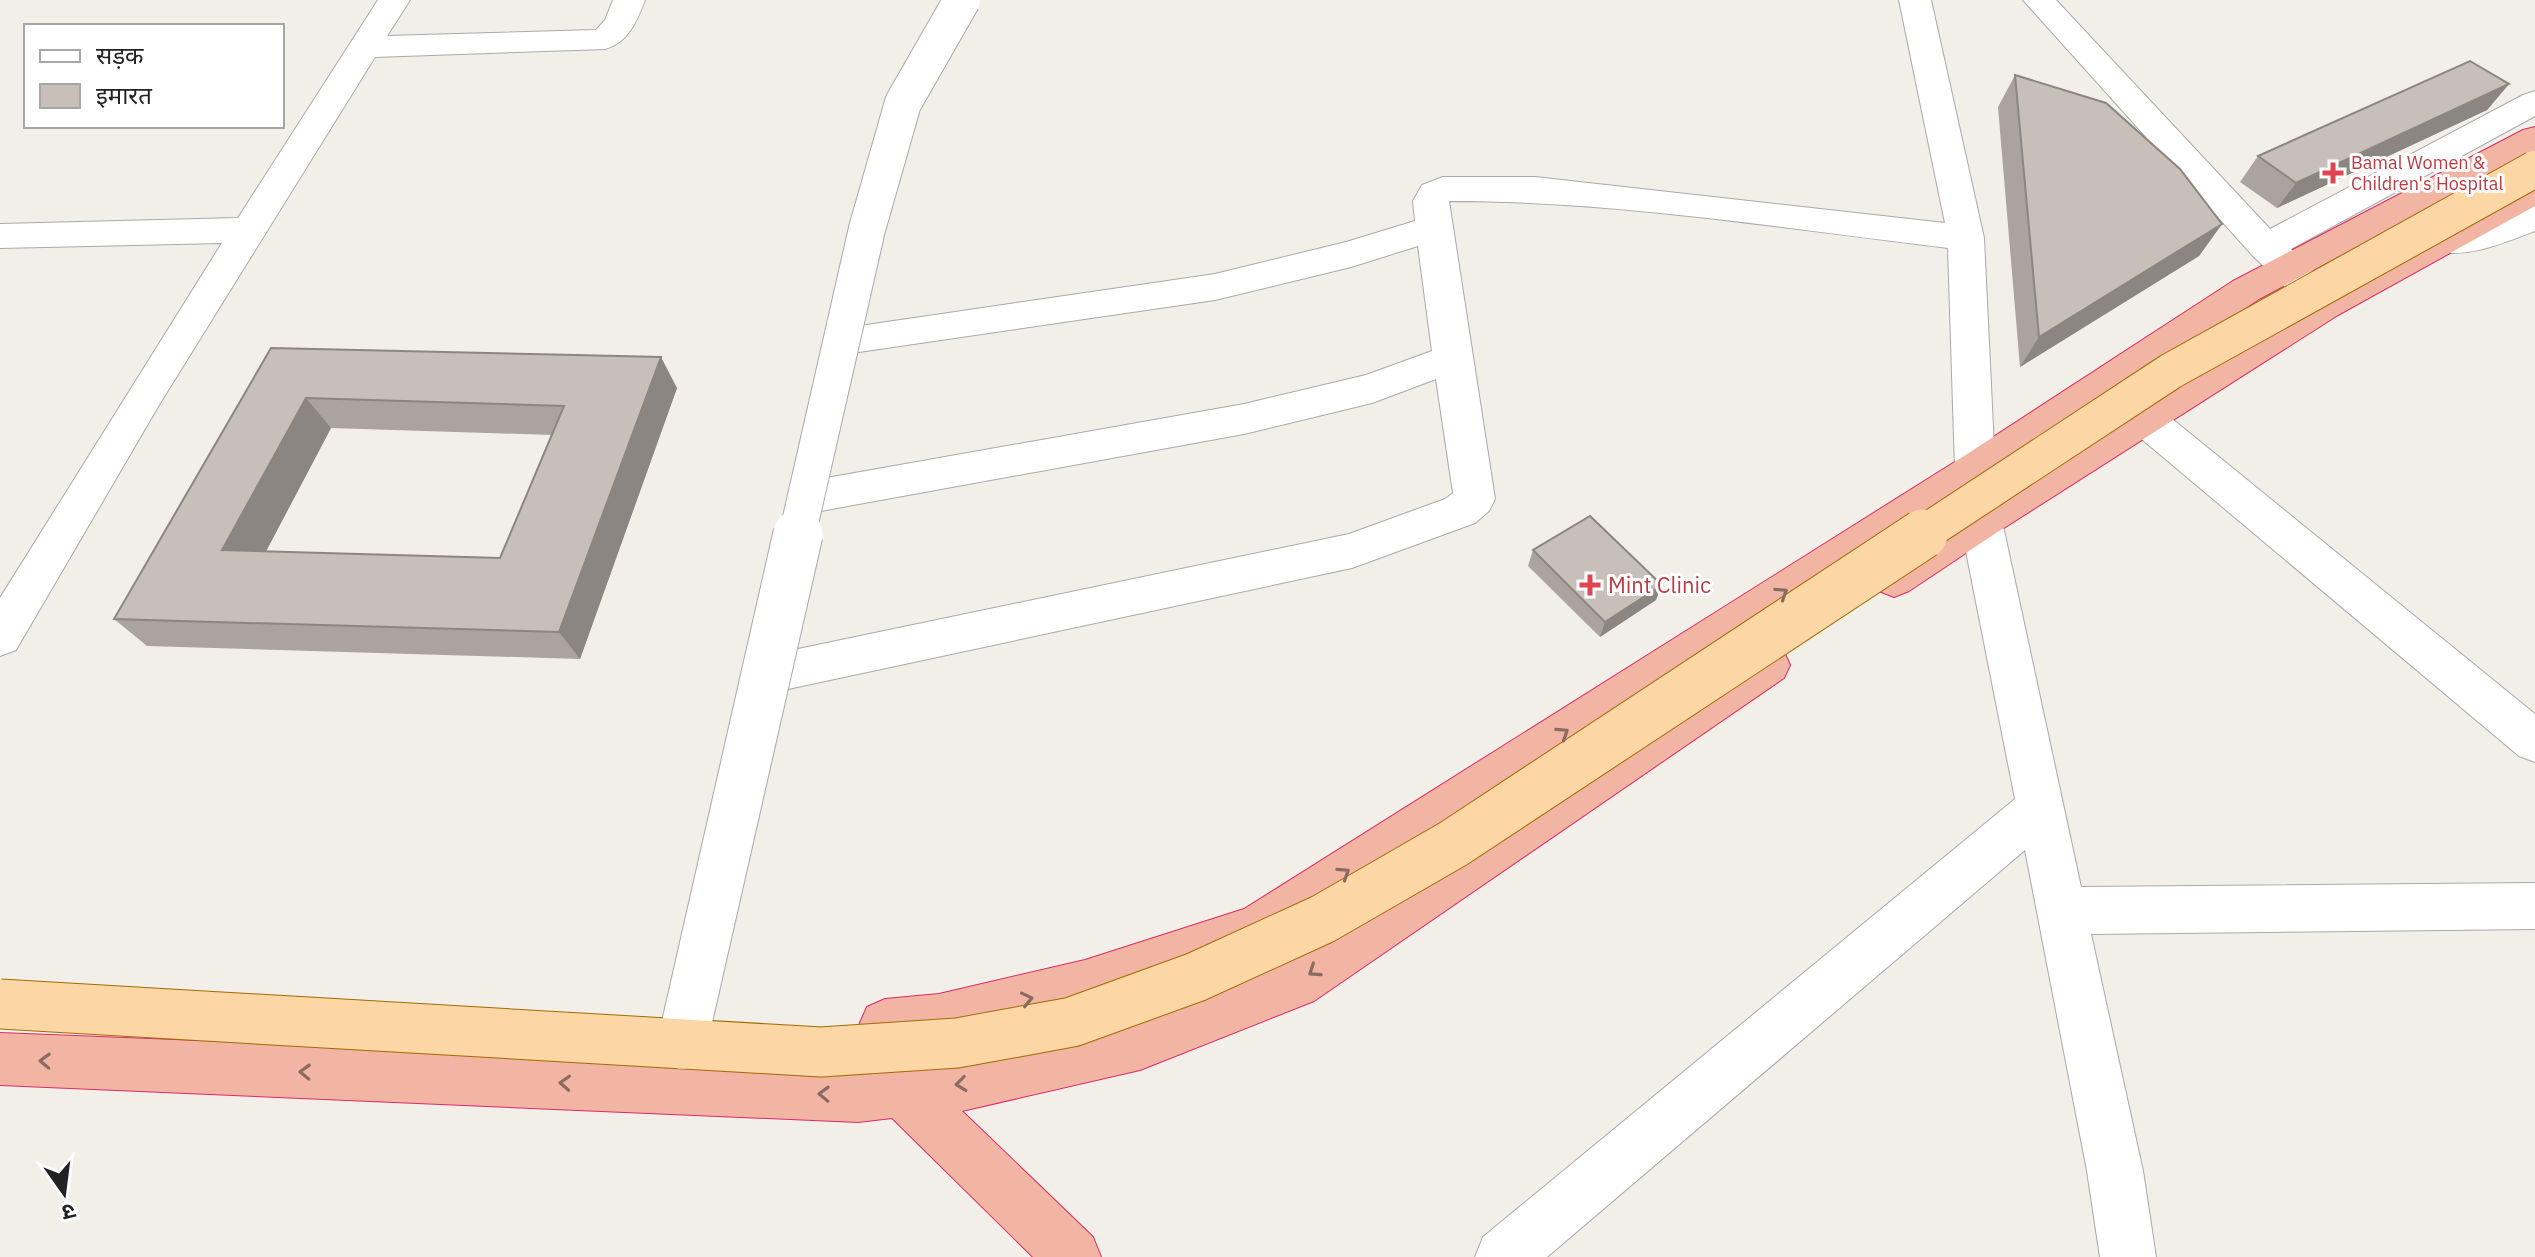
<svg xmlns="http://www.w3.org/2000/svg" width="2535" height="1257" font-family="'IBM Plex Sans','Noto Sans Devanagari',sans-serif">
  <style>
    .lines { fill: none; stroke-linecap: round; stroke-linejoin: round }
    .minor-casing { stroke: #a9a9a9; stroke-width: 2 }
    .trunk-casing { stroke: #dc2a67; stroke-width: 2 }
    .minor { fill: #fff; fill-rule: evenodd }
    .trunk { fill: #f2b4a3; fill-rule: evenodd }
    .tertiary-bridge-far1-casing { stroke: #a9a9a9; stroke-width: 38; stroke-linecap: butt }
    .tertiary-bridge-casing { stroke: #a9a9a9; stroke-width: 51; stroke-linecap: butt }
    .primary-bridge-far1-casing { stroke: #a06b00; stroke-width: 38; stroke-linecap: butt }
    .primary-bridge-casing { stroke: #a06b00; stroke-width: 51; stroke-linecap: butt }
    .tertiary-bridge-far1 { stroke: #fff; stroke-width: 36 }
    .tertiary-bridge { stroke: #fff; stroke-width: 49 }
    .primary-bridge-far1 { stroke: #fcd6a4; stroke-width: 36 }
    .primary-bridge { stroke: #fcd6a4; stroke-width: 49 }
    .wall { fill: #aba49e; fill-rule: evenodd }
    .shaded-wall { fill: #8b8681 }
    .building { fill: #c7bfb8; stroke: #8b8681; stroke-width: 2; fill-rule: evenodd }
    .oneway { stroke: #8a6b62 }
    .health-dot { fill: #e0444e; stroke: #fff; stroke-width: 3 }
    .labels { text-anchor: middle; stroke-width: 6; stroke-linejoin: round; paint-order: stroke }
    .far-health-label { font-size: 18px; fill: #be3a42; stroke: #fff; text-anchor: start }
    .health-label { font-size: 22px; fill: #be3a42; stroke: #fff; text-anchor: start }
  </style>
  <rect width="100%" height="100%" fill="#f2efe9"/>
  <g class="lines">
    <defs>
      <g id="minor">
        <path d="M378,0H410L387,36L596,30L605,20L613,0H645C637,21 628,43 605,49L375,57L159,405L16,650L0,656V598L222,243L0,248V224L238,218Z"/>
        <path d="M1899,0H1931L1984,238L1995,469L2002,521L2081,887L2535,883V929L2091,934L2143,1171L2156,1257H2100L2087,1171L2025,850L1547,1257H1475L1483,1237L2015,799L1960,521L1955,469L1948,248C1782,228 1616,201 1449,201L1495,499L1489,511L1475,523L1352,568L774,692L758,687L752,673L758,659L774,654L1349,534L1445,499L1453,493L1436,379L1372,403L1244,434L815,512L800,507L794,496L800,485L815,480L1244,404L1366,375L1432,351L1418,246L1351,267L1215,300L852,353L839,349L833,339L839,329L1215,274L1346,242L1415,221L1413,201L1422,185L1443,177H1535L1945,223Z"/>
        <path d="M2023,0H2056L2270,229L2523,95L2535,91V116L2291,249L2334,292L2340,301L2334,310L2321,314L2308,310L2253,256Z"/>
        <path d="M2535,206V231C2503,243 2466,260 2431,250L2426,241L2431,232L2478,225Z"/>
        <path d="M2146,405L2160,409L2535,714V762L2519,756L2132,431L2126,420L2132,409Z"/>
      </g>
      <g id="trunk">
        <path d="M2535,127V152L2259,299L1989,480L1275,946L1085,1010L939,1046L889,1050L911,1063L972,1056L1140,1018L1279,964L1752,652L1768,646L1784,652L1790,665L1784,678L1314,1001L1140,1070L962,1111L1093,1237L1101,1257H1033L892,1118L858,1122L0,1085V1033L864,1068L868,1057L884,1051L867,1043L859,1025L867,1007L885,999L939,994L1085,960L1244,909L1961,458L2233,281L2523,130Z"/>
        <path d="M2535,179V206L2338,315L1996,533L1909,591L1894,597L1879,591L1873,579L1879,567L2312,297L2523,183Z"/>
      </g>
    </defs>
    <use href="#minor" class="minor-casing"/>
    <use href="#trunk" class="trunk-casing"/>
    <use href="#minor" class="minor"/>
    <use href="#trunk" class="trunk"/>
    <defs>
      <path id="tertiary-bridge-far1" d="M797,536L867,229L903,103L962,0"/>
      <path id="tertiary-bridge" d="M682,1044L798,534"/>
      <path id="primary-bridge-far1" d="M1920,536L2171,371L2535,169"/>
      <path id="primary-bridge" d="M0,1004L821,1052L957,1043L1072,1022L1196,977L1323,919L1453,844L1923,534"/>
    </defs>
    <use href="#tertiary-bridge-far1" class="tertiary-bridge-far1-casing"/>
    <use href="#tertiary-bridge" class="tertiary-bridge-casing"/>
    <use href="#primary-bridge-far1" class="primary-bridge-far1-casing"/>
    <use href="#primary-bridge" class="primary-bridge-casing"/>
    <use href="#tertiary-bridge-far1" class="tertiary-bridge-far1"/>
    <use href="#tertiary-bridge" class="tertiary-bridge"/>
    <use href="#primary-bridge-far1" class="primary-bridge-far1"/>
    <use href="#primary-bridge" class="primary-bridge"/>
  </g>
  <g class="wall">
    <path d="M2015,75L2222,224L2199,256L2020,367L1998,107Z"/>
    <path d="M2509,84L2487,110L2277,208L2240,182L2258,156Z"/>
    <path d="M271,348L677,388L580,659L147,646L114,619ZM331,428L552,435L500,558L266,551Z"/>
    <path d="M1533,550L1656,600L1600,637L1528,566Z"/>
  </g>
  <g class="shaded-wall">
    <path d="M2509,84L2487,110L2277,208L2296,183Z"/>
    <path d="M2222,224L2199,256L2020,367L2039,337Z"/>
    <path d="M661,357L677,388L580,659L559,632Z"/>
    <path d="M306,398L331,428L252,578L222,550Z"/>
    <path d="M1662,585L1656,600L1600,637L1605,622Z"/>
  </g>
  <g class="building">
    <path d="M2470,61L2509,84L2296,183L2258,156Z"/>
    <path d="M2015,75L2106,103L2180,169L2222,224L2039,337Z"/>
    <path d="M271,348L661,357L559,632L114,619ZM306,398L564,406L500,558L222,550Z"/>
    <path d="M1590,516L1662,585L1605,622L1533,550Z"/>
  </g>
  <defs><path id="oneway-chevron" d="M-2-3.5L2.5 0L-2 3.5" fill="none" stroke-width="1.6" stroke-linecap="round" stroke-linejoin="round" transform="scale(2)"/></defs>
  <g class="oneway">
    <use href="#oneway-chevron" transform="translate(1782 593) rotate(-33)"/>
    <use href="#oneway-chevron" transform="translate(1563 733) rotate(-33)"/>
    <use href="#oneway-chevron" transform="translate(1344 873) rotate(-33)"/>
    <use href="#oneway-chevron" transform="translate(1314 971) rotate(146)"/>
    <use href="#oneway-chevron" transform="translate(1027 999) rotate(-13)"/>
    <use href="#oneway-chevron" transform="translate(45 1061) rotate(-178)"/>
    <use href="#oneway-chevron" transform="translate(305 1072) rotate(-178)"/>
    <use href="#oneway-chevron" transform="translate(565 1083) rotate(-177)"/>
    <use href="#oneway-chevron" transform="translate(961 1084) rotate(173)"/>
    <use href="#oneway-chevron" transform="translate(824 1094) rotate(-178)"/>
  </g>
  <g class="health-dot">
    <path d="M2329 161h8v8h8v8h-8v8h-8v-8h-8v-8h8z"/>
    <path d="M1586 573h8v8h8v8h-8v8h-8v-8h-8v-8h8z"/>
  </g>
  <g class="labels">
    <g class="far-health-label">
      <text x="2351" y="169">Bamal Women &amp;<tspan x="2351" dy="21">Children's Hospital</tspan></text>
    </g>
    <g class="health-label">
      <text x="1608" y="593">Mint Clinic</text>
    </g>
  </g>
  <rect x="24" y="24" width="260" height="104" fill="#ffffff" stroke="#a7a7a7" stroke-width="2"/>
  <rect x="40" y="50" width="40" height="12" fill="#ffffff" stroke="#a7a7a7" stroke-width="2"/>
  <text x="96" y="64" font-size="24" fill="#222222">सड़क</text>
  <rect x="40" y="84" width="40" height="24" fill="#c7bfb8" stroke="#a7a7a7" stroke-width="2"/>
  <text x="96" y="104" font-size="24" fill="#222222">इमारत</text>
  <g transform="translate(64 1193) rotate(166)" stroke="#ffffff" stroke-width="6" paint-order="stroke">
  <path d="M0-6L14 30L0 20L-14 30Z" fill="#222222"/>
  <text y="-12" font-size="22" font-weight="bold" text-anchor="middle" fill="#222222">उ</text>
  </g>
</svg>
